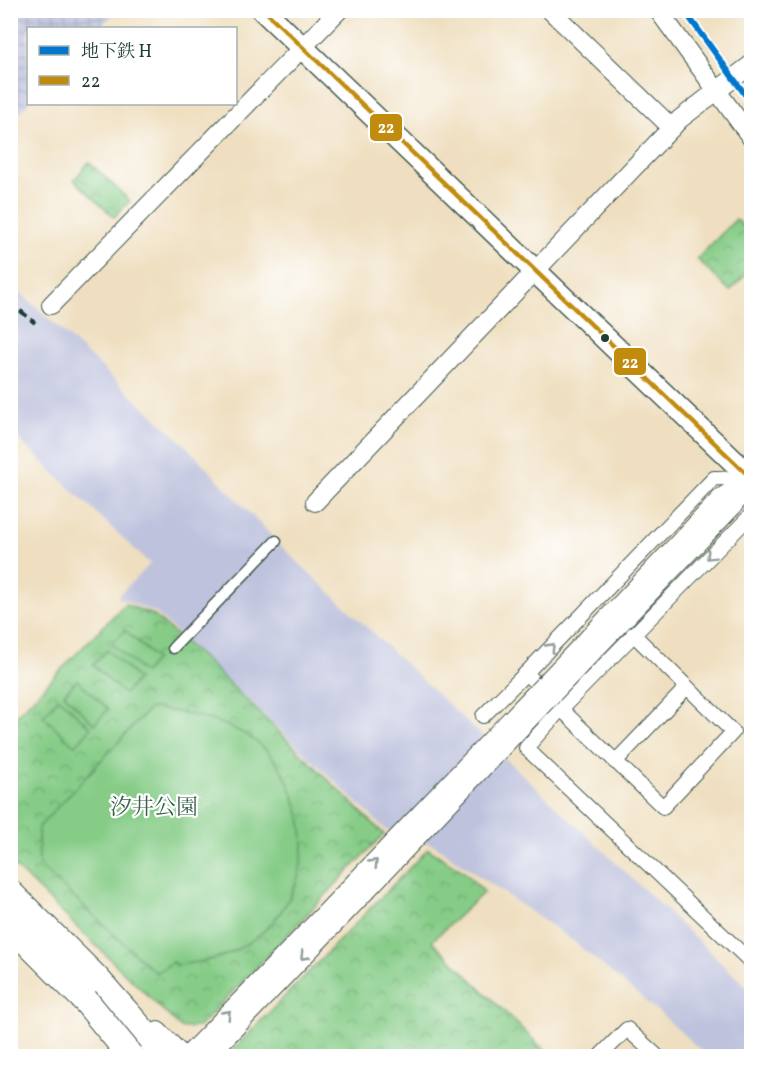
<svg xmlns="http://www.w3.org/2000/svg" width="762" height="1067" font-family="Vollkorn,'Noto Serif JP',serif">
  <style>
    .industrial { fill: url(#industrial-grid) }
    .railway { fill: #bec2dd }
    .park { fill: url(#park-crowns); stroke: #52845e; stroke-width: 1.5 }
    .pitch { fill: #86cc87; stroke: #52845e; stroke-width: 1.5 }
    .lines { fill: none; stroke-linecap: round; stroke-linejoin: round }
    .pedestrian-casing { stroke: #3e5549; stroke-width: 13 }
    .minor-casing { stroke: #3e5549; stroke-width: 16 }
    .tertiary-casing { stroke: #3e5549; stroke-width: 20 }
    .trunk-casing { stroke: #3e5549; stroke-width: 25 }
    .motorway-casing { stroke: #3e5549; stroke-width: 28 }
    .pedestrian { stroke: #fff; stroke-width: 10 }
    .minor { stroke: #fff; stroke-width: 14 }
    .tertiary { stroke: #fff; stroke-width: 18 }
    .trunk { stroke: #fff; stroke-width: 22 }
    .motorway { stroke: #fff; stroke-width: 26 }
    .rail { stroke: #1f3d34; stroke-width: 4; stroke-dasharray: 9 4.5; stroke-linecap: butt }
    .tertiary-bridge-casing { stroke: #3e5549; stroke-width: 20; stroke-linecap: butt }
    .motorway-bridge-casing { stroke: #3e5549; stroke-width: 28; stroke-linecap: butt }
    .tertiary-bridge { stroke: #fff; stroke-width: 18 }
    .motorway-bridge { stroke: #fff; stroke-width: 26 }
    .bus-1-casing { stroke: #fff; stroke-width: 9 }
    .bus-1 { stroke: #c18c0d; stroke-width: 4.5 }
    .metro-1-casing { stroke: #fff; stroke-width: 10 }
    .metro-1 { stroke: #07c; stroke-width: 6 }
    .oneway { stroke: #8f9e9a }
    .bus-dot { fill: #1f3d34; stroke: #fff; stroke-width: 2 }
    .labels { text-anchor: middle; stroke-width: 4.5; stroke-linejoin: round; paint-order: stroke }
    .park-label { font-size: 22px; fill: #396149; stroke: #fff }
    .line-badge { stroke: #fff; stroke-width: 2 }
    .badge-label { font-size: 16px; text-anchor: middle; font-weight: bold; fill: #fff }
  </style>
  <defs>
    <pattern id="industrial-grid" width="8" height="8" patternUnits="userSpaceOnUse" patternTransform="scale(1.5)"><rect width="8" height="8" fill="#bec2dd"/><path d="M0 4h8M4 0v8" fill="none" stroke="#9a9fb4"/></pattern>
    <pattern id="park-crowns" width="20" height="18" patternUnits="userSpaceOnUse" patternTransform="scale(1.5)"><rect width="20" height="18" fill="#86cc87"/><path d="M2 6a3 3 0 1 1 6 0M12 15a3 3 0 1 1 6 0" fill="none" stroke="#6da76f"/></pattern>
  </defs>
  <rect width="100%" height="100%" fill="#fff"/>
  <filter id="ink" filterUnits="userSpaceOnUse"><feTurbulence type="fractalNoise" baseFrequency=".0167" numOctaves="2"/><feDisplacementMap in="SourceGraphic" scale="12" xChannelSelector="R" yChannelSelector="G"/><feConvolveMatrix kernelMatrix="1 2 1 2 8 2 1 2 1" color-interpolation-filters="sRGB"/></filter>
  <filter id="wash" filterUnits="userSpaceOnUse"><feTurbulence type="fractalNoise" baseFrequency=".008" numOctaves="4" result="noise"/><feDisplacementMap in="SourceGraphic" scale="24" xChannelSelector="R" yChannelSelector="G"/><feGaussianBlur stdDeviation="1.35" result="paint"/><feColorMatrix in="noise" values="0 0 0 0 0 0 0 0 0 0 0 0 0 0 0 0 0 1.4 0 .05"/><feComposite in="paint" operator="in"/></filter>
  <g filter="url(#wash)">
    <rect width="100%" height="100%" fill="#efdfc0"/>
    <path class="industrial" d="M11,10L116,11L99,28H28V103L11,123Z"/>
    <path class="railway" d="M10,283L183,443L281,546L751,991V1056H707L661,1014L572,940L434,845L386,830L156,613L117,597L150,564L11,432Z"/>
    <g class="park">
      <path d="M89,162L130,201L114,217L74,180Z"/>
      <path d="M736,219L751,234V269L730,291L697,259Z"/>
      <path d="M125,604L153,615L203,658L384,834L199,1027L181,1028L11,863L10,722Z"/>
      <path d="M428,849L463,871L484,892L432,941L550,1056H227Z"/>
    </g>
    <g class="pitch">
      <path d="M125,630L156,659L144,673L112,644Z"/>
      <path d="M107,650L138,679L124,694L93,665Z"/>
      <path d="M77,680L108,709L94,724L64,694Z"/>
      <path d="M59,698L91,728L75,746L43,716Z"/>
      <path d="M150,708C186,712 228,720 258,743C277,758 287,778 295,800C316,859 293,919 238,949C220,960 197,962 176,965L173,962L156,973L39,865L38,828Z"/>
    </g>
  </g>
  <g filter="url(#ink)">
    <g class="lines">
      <defs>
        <path id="pedestrian" d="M173,648L276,541"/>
        <g id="minor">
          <path d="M751,479L714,478L526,673L561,709L752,514"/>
          <path d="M633,634L733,732L663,807L561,709L526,748L752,963"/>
          <path d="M483,716L526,673"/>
          <path d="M615,762L687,687"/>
          <path d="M600,1056L627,1029L657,1056"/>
        </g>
        <g id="tertiary">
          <path d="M550,10L672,128"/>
          <path d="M658,10L752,139"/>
          <path d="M51,305L339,10"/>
          <path d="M315,502L680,119L752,64"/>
          <path d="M574,653L722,497L752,479"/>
          <path d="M583,662L733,506L747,486"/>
          <path d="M158,1031L183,1056"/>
          <path d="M187,1056L333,905"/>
          <path d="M208,1056L344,914"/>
        </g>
        <path id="trunk" d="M263,10L752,479"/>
        <g id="motorway">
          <path d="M10,893L96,978L165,1056"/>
          <path d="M10,925L85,1000"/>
        </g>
      </defs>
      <use href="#pedestrian" class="pedestrian-casing"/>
      <use href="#minor" class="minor-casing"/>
      <use href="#tertiary" class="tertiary-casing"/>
      <use href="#trunk" class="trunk-casing"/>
      <use href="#motorway" class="motorway-casing"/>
      <use href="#pedestrian" class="pedestrian"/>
      <use href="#minor" class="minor"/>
      <use href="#tertiary" class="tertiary"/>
      <use href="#trunk" class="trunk"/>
      <use href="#motorway" class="motorway"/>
      <path class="rail" d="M10,302L35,323"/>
      <defs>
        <g id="tertiary-bridge">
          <path d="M333,905L574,653"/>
          <path d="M344,914L583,662"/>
        </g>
        <path id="motorway-bridge" d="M85,1000L131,1056"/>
      </defs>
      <use href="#tertiary-bridge" class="tertiary-bridge-casing"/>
      <use href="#motorway-bridge" class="motorway-bridge-casing"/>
      <use href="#tertiary-bridge" class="tertiary-bridge"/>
      <use href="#motorway-bridge" class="motorway-bridge"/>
      <defs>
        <path id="bus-1" d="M264,10L752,479"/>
      </defs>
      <use href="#bus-1" class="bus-1-casing"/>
      <use href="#bus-1" class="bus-1"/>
      <defs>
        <path id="metro-1" d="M684,10L752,104"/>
      </defs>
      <use href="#metro-1" class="metro-1-casing"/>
      <use href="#metro-1" class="metro-1"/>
    </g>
    <defs><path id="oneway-chevron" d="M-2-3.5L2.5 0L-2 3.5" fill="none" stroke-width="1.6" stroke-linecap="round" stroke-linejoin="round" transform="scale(1.5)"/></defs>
    <g class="oneway">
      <use href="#oneway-chevron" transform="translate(710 556) rotate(135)"/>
      <use href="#oneway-chevron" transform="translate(551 647) rotate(-46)"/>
      <use href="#oneway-chevron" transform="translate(374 863) rotate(-46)"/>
      <use href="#oneway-chevron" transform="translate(304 956) rotate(134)"/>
      <use href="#oneway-chevron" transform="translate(227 1014) rotate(-46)"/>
    </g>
  </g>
  <circle class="bus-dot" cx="605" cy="338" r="5"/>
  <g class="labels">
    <g class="park-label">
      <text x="154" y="814">汐井公園</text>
    </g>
  </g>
  <g class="line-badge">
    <rect x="369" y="113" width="34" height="29" rx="6" fill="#c18c0d"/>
    <rect x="613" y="347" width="34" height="29" rx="6" fill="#c18c0d"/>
  </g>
  <g class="badge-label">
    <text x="386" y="133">22</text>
    <text x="630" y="368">22</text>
  </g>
  <rect width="762" height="1067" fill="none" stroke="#fff" stroke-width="36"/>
  <rect x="27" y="27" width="210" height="78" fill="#ffffff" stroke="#a5b1ae" stroke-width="1.5"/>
  <rect x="39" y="46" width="30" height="9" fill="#0077cc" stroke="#a5b1ae" stroke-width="1.5"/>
  <text x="81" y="57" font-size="18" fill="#1f3d34">地下鉄 H</text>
  <rect x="39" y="76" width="30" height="9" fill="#c18c0d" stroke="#a5b1ae" stroke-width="1.5"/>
  <text x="81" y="87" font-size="18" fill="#1f3d34">22</text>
</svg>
